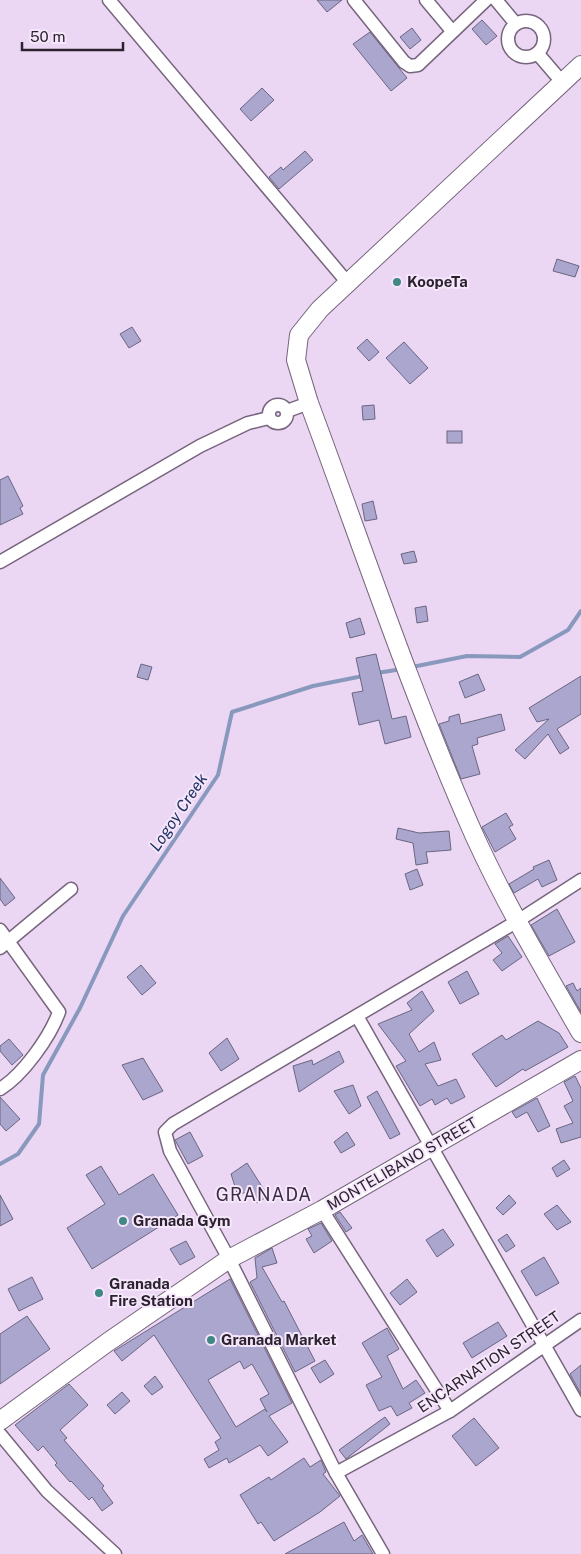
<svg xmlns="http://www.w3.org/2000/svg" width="581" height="1554" font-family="'Public Sans',sans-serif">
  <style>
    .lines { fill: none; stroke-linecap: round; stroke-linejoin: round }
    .stream { stroke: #8999bd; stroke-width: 4 }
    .building { fill: #aba6cd; stroke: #6a6682; fill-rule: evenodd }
    .street-casing { stroke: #77657e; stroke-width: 15 }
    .secondary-casing { stroke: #77657e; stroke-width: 20 }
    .street { stroke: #fff; stroke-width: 12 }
    .secondary { stroke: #fff; stroke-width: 18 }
    .poi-dot { fill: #408884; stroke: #f6e6fc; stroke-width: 2 }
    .labels { text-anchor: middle; stroke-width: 4; stroke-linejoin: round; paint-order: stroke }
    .poi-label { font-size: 15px; font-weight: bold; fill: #2a232d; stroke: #f6e6fc; text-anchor: start }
    .street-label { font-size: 15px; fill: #2a232d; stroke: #f6e6fc }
    .water-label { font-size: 16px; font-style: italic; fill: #1f3261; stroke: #f6e6fc }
    .quarter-label { font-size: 18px; letter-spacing: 1px; fill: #3a2b41; stroke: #f6e6fc }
  </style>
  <rect width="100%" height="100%" fill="#ebd7f3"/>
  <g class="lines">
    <g class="stream">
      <path d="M412,667L467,656L520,657L568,630L581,611"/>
      <path d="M377,673L402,669"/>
      <path d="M0,1164L18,1154L39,1124L43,1075L80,1008L123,916L218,775L232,712L313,686L363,676"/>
    </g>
  </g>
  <g class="building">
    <path d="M317,0H342L327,12Z"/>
    <path d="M482,20L497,36L486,45L472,29Z"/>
    <path d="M412,28L421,40L410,49L400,37Z"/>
    <path d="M370,32L407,78L391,91L353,44Z"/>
    <path d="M262,88L274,100L251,121L240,109Z"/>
    <path d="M305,151L313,160L279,189L269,177L281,167L283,170Z"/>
    <path d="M557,259L579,266L575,277L553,271Z"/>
    <path d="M132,327L141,341L129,348L120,334Z"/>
    <path d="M367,339L379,352L369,361L357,348Z"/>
    <path d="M404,342L428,368L410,384L386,358Z"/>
    <path d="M374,405L375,419L363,420L362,406Z"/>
    <rect x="447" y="431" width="15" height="12"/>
    <path d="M8,476L23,506L20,508L23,514L0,525V480Z"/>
    <path d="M373,501L377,519L365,521L362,504Z"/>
    <path d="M414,551L417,562L404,564L401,554Z"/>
    <path d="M426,606L428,621L417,623L415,608Z"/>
    <path d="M360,618L365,634L350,638L346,623Z"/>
    <path d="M376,654L392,719L406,716L411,737L385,744L379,720L359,725L352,693L363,691L356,658Z"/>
    <path d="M141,664L152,667L148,680L137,677Z"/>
    <path d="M478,674L485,690L465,698L459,682Z"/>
    <path d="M581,676V714L557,729L569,748L560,754L548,734L525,759L515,750L549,719L537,722L529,708Z"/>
    <path d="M459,714L461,724L501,714L505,730L477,738L478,744L472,746L480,774L461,779L439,724L449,721V717Z"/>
    <path d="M506,813L513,825L509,827L516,839L495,852L482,827Z"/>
    <path d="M398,828L419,833L449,831L451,850L426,852L428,863L416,865L413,843L396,839Z"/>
    <path d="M549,860L557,880L542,887L538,879L514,893L509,884L534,869L533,867Z"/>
    <path d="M417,869L423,885L410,890L405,874Z"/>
    <path d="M0,878L15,898L5,906L0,899Z"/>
    <path d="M557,909L575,942L549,956L531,925Z"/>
    <path d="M508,936L522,957L502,971L493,960L502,953L495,944Z"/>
    <path d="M141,965L156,983L142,995L127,977Z"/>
    <path d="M467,971L479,994L460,1004L448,982Z"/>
    <path d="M573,983L577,991L581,988V1012L566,986Z"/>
    <path d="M422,991L434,1011L409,1034L419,1052L434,1042L441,1060L425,1064L438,1086L456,1079L465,1097L451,1104L447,1098L435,1105L432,1099L420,1106L396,1066L406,1061L378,1024L412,1010L407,1003Z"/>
    <path d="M538,1021L559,1033L568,1047L525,1071L523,1069L496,1087L472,1054L502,1035L506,1040Z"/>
    <path d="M227,1038L239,1059L221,1071L209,1053Z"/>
    <path d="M9,1039L23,1055L12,1065L0,1051V1046Z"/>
    <path d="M339,1051L344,1062L299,1092L293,1066L312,1060L313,1065Z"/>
    <path d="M143,1058L163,1091L143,1100L122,1065Z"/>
    <path d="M575,1076L581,1088V1137L561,1143L556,1129L573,1123L564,1106L573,1101L564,1082Z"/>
    <path d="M353,1085L361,1106L349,1114L334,1091Z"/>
    <path d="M377,1091L400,1134L390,1139L367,1097Z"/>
    <path d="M0,1097L20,1119L6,1131L0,1124Z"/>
    <path d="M537,1098L550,1126L538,1132L527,1112L516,1118L512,1112Z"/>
    <path d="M190,1132L203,1156L188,1164L175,1140Z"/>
    <path d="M347,1132L355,1145L341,1153L334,1142Z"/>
    <path d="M564,1160L570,1169L557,1177L552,1168Z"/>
    <path d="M247,1163L268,1196L257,1203L249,1190L238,1196L231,1174Z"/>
    <path d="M101,1166L119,1195L153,1174L178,1215L92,1269L67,1228L105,1204L86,1175Z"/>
    <path d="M0,1195L13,1219L0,1226Z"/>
    <path d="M509,1195L516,1203L503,1215L496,1208Z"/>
    <path d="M557,1205L571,1222L557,1230L544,1214Z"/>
    <path d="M340,1212L352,1228L346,1232L335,1215Z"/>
    <path d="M321,1223L332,1241L314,1253L306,1239L312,1236L308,1229Z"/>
    <path d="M443,1229L454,1245L437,1257L426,1240Z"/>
    <path d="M507,1234L515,1246L506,1252L498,1240Z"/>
    <path d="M186,1241L195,1257L180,1265L170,1249Z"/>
    <path d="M272,1248L277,1263L262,1267L282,1302L284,1301L315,1361L295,1372L250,1282L257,1278L255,1258Z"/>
    <path d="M544,1257L559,1283L536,1296L521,1271Z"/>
    <path d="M32,1277L43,1299L19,1311L8,1289Z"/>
    <path d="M230,1279L292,1403L269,1416L288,1442L268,1456L260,1445L229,1463L227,1458L209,1468L204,1459L219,1450L215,1442L221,1438L154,1335L122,1361L114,1351ZM240,1361L244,1369L252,1364L269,1394L260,1399L267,1412L265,1409L236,1427L208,1380Z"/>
    <path d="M407,1279L417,1292L400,1305L390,1293Z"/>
    <path d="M27,1316L50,1349L0,1384V1334Z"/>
    <path d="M498,1322L507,1336L472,1358L463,1343Z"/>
    <path d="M387,1328L399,1349L387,1356L403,1389L416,1380L425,1393L409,1403L412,1408L397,1416L391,1406L379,1411L366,1385L382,1377L362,1343Z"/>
    <path d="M325,1360L334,1374L320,1383L311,1368Z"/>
    <path d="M581,1365V1394L570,1374Z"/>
    <path d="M155,1376L163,1387L152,1395L144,1386Z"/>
    <path d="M69,1384L88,1405L60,1430L67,1438L64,1440L104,1486L102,1488L113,1503L102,1511L92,1497L89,1500L71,1481L70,1482L55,1465L57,1463L43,1446L38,1451L15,1425Z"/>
    <path d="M122,1392L130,1401L115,1414L107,1405Z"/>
    <path d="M385,1417L390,1424L346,1459L339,1450Z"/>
    <path d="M474,1418L499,1448L476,1466L452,1436Z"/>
    <path d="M304,1458L310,1467L321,1460L326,1472L323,1474L340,1496L320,1512L274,1541L261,1522L258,1524L240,1495L269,1477L271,1480Z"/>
    <path d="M344,1522L354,1541L362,1535L373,1554H285Z"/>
  </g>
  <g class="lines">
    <defs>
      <g id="street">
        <path d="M109,0L347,282"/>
        <path d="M354,0L404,62L410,66L418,65L486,0"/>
        <path d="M426,0L452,31"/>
        <path d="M496,0L516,24"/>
        <circle cx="526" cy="39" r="18"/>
        <path d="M538,54L562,82"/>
        <circle cx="278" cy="414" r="9"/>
        <path d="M287,411L309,403"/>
        <path d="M0,562L200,446L248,423L269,418"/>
        <path d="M0,930L59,1012C50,1037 23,1075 0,1089"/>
        <path d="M0,948L71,889"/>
        <path d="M357,1016L581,1410"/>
        <path d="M322,1210L450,1411"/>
        <path d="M0,1434L47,1491L115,1554"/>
        <path d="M336,1473L450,1411L581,1320"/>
        <path d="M383,1554L336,1473L229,1259L170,1151L165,1132L173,1124L516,922L581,880"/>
      </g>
      <g id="secondary">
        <path d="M581,65L320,309L299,335L296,360L309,403C363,548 412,696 475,837C506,905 544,969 581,1033"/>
        <path d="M0,1421L108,1342L229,1259L322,1210L581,1060"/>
      </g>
    </defs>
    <use href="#street" class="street-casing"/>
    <use href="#secondary" class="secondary-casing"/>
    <use href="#street" class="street"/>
    <use href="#secondary" class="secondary"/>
  </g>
  <g class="poi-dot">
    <circle cx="397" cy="282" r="5"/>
    <circle cx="123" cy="1221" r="5"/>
    <circle cx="99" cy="1293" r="5"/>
    <circle cx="211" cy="1340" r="5"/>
  </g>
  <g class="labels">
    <g class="poi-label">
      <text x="407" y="287">KoopeTa</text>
      <text x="133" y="1226">Granada Gym</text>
      <text x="109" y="1289">Granada<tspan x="109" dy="17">Fire Station</tspan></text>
      <text x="221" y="1345">Granada Market</text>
    </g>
    <g class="street-label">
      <text transform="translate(402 1164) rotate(-30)" y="5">MONTELIBANO STREET</text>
      <text transform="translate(489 1362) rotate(-34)" y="5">ENCARNATION STREET</text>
    </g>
    <g class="water-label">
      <text transform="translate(178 812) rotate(-56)" y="6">Logoy Creek</text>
    </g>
    <g class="quarter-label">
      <text x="264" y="1201">GRANADA</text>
    </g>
  </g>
  <path d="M22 42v8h101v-8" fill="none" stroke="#2a232d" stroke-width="2.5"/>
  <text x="30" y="42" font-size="15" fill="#2a232d" stroke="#f6e6fc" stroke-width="4" paint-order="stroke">50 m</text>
</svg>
